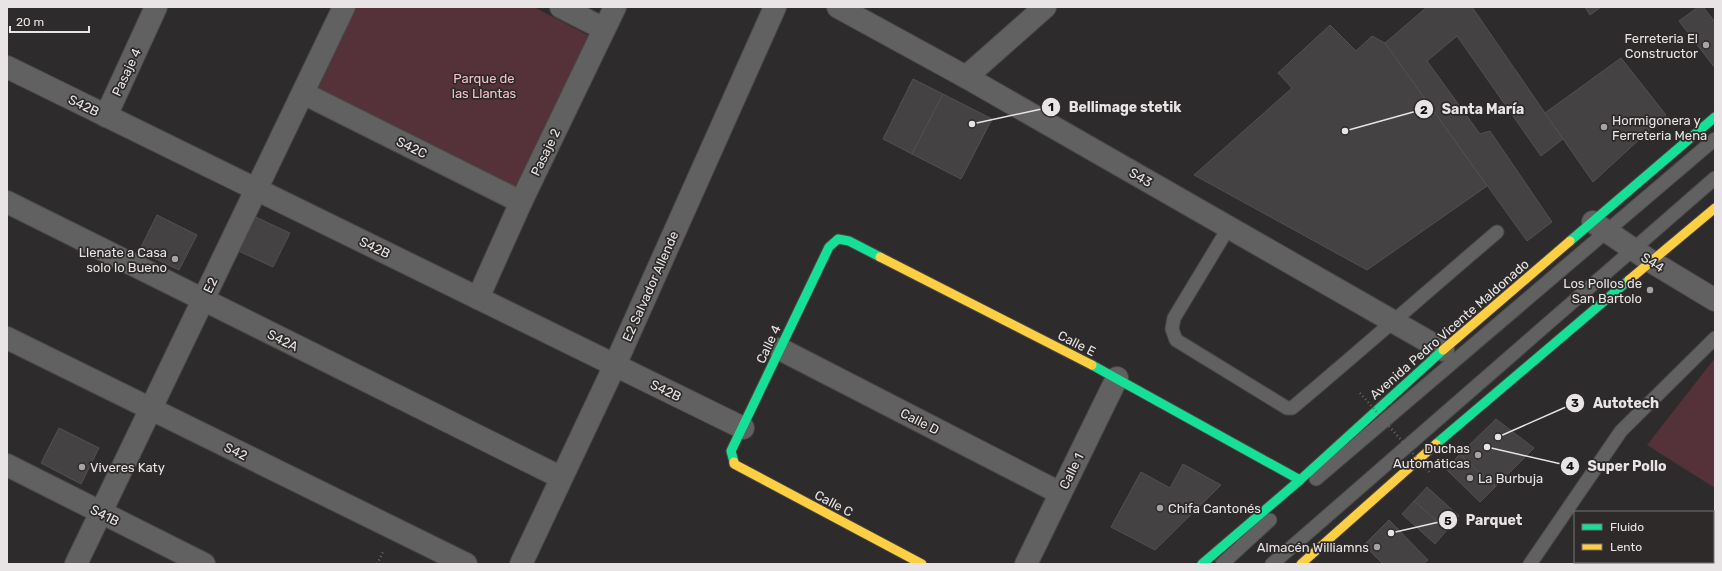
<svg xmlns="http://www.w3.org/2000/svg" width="1722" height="571" font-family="Rubik,sans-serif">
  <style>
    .green { fill: #553239 }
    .building { fill: #454243; stroke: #525050 }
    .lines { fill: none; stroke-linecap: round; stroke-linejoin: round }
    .lane-casing { stroke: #484646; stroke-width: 15 }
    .street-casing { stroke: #484646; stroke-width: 24 }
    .fast-casing { stroke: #484646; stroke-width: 11 }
    .slow-casing { stroke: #484646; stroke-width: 11 }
    .path { stroke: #686666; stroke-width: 2.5; stroke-dasharray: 1 3; stroke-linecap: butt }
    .lane { stroke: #626161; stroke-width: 13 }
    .street { stroke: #626161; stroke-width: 22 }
    .fast { stroke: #16e098; stroke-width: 9 }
    .slow { stroke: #ffcf43; stroke-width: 9 }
    .path-bridge { stroke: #686666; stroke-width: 2.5; stroke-dasharray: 1 3; stroke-linecap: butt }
    .poi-dot { fill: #a7a3a4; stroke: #2e2a2a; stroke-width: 1.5 }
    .labels { text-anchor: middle; stroke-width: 3.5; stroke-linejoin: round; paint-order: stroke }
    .poi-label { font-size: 13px; fill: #e8e4e5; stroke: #2e2a2a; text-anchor: end }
    .street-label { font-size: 13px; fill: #e8e4e5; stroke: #2e2a2a }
    .park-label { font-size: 13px; fill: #f5c0c9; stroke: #2e2a2a }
    .leader { fill: none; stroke: #e8e4e5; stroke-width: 1.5 }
    .callout-dot { fill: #e8e4e5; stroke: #2e2a2a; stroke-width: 1.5 }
    .mark-label { font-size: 12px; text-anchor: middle; font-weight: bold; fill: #111 }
    .callout-label { font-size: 14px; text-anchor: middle; font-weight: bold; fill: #e8e4e5; stroke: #2e2a2a; stroke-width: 3.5; stroke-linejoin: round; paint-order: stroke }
  </style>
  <rect width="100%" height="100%" fill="#2d2b2b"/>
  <g class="green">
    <path d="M353,7H534L599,41L516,189L313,90Z"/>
    <path d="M1715,358V488L1647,445Z"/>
  </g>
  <g class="building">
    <path d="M1427,7H1472L1563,139L1541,156L1457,36L1427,61L1480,134L1490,131L1552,222L1527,241L1385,43Z"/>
    <path d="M1585,7H1601L1590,15Z"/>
    <path d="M1698,7H1703L1715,22V68L1679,21Z"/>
    <path d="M1330,25L1356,51L1372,36L1385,43L1487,186L1367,270L1194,175L1292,88L1278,73Z"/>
    <path d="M1621,58L1666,115L1593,182L1545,113Z"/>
    <path d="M913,79L943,94L912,154L883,139Z"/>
    <path d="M943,94L992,119L961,179L912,154Z"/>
    <path d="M249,214L290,233L273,267L232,248Z"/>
    <path d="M157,215L197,235L179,270L139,251Z"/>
    <path d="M1496,419L1534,448L1495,487L1460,454Z"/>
    <path d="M59,428L99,448L81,484L41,463Z"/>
    <path d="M1460,454L1495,487L1480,502L1446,469Z"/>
    <path d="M1183,464L1221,485L1155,550L1111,527L1141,472L1170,488Z"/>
    <path d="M1427,487L1459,516L1447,530L1414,501Z"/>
    <path d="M1414,501L1447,530L1435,544L1402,514Z"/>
    <path d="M1389,520L1428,560L1423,564H1383L1364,545Z"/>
  </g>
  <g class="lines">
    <defs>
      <g id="lane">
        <path d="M1229,227L1174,318L1172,329L1176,340L1287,408H1292C1361,350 1429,290 1497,232"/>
        <path d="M1316,479L1715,139"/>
        <path d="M1222,564L1270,520"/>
        <path d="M1272,564L1715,178"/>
        <path d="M1530,564L1621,431L1715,338"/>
      </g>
      <g id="street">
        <path d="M561,7L604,29"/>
        <path d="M838,7L966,77L1443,350"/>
        <path d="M7,67L743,428"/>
        <path d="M966,77L1045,7"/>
        <path d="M303,93L521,202"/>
        <path d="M106,116L156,7"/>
        <path d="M7,202L560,477"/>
        <path d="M1593,222L1652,262L1715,300"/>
        <path d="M478,298L521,202L615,7"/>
        <path d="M7,338L466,564"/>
        <path d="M780,349L1060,493"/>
        <path d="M7,465L204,564"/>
        <path d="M76,564L344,7"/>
        <path d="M521,564L615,365L775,7"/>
        <path d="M1026,564L1117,378"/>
      </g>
      <g id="fast">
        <path d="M1570,241L1715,117"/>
        <path d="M1092,365L1300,480"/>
        <path d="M1436,444L1629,280"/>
        <path d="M734,462L731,451L829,247L838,239L849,241L880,257"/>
        <path d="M1202,564L1300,480L1443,350"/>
      </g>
      <g id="slow">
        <path d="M880,257L1092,365"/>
        <path d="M1629,280L1715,208"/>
        <path d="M1443,350L1570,241"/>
        <path d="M734,462V464L922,564"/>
        <path d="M1301,564L1436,444"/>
      </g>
    </defs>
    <use href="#lane" class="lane-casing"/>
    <use href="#street" class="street-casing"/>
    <use href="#fast" class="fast-casing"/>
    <use href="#slow" class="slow-casing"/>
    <path class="path" d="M377,564L384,550"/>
    <use href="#lane" class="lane"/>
    <use href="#street" class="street"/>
    <use href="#fast" class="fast"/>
    <use href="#slow" class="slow"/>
    <path class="path-bridge" d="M1360,393L1431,474"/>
  </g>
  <g class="poi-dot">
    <circle cx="1706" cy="45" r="4"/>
    <circle cx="1604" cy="127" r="4"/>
    <circle cx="175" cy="259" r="4"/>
    <circle cx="1650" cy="290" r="4"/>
    <circle cx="1478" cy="455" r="4"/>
    <circle cx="82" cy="467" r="4"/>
    <circle cx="1470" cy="478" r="4"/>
    <circle cx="1160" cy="508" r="4"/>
    <circle cx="1377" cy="547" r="4"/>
  </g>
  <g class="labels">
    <g class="poi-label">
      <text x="1698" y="43">Ferreteria El<tspan x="1698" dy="15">Constructor</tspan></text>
      <text x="1612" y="125" text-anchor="start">Hormigonera y<tspan x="1612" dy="15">Ferreteria Mena</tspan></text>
      <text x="167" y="257">Llenate a Casa<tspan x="167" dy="15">solo lo Bueno</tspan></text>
      <text x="1642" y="288">Los Pollos de<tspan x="1642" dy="15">San Bartolo</tspan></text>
      <text x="1470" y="453">Duchas<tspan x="1470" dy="15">Automáticas</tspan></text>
      <text x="90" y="472" text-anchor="start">Viveres Katy</text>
      <text x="1478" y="483" text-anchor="start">La Burbuja</text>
      <text x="1168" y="513" text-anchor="start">Chifa Cantonés</text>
      <text x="1369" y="552">Almacén Williamns</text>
    </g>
    <g class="street-label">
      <text transform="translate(126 72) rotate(-65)" y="5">Pasaje 4</text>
      <text transform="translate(84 105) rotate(26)" y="5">S42B</text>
      <text transform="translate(412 147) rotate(26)" y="5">S42C</text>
      <text transform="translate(545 152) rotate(-64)" y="5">Pasaje 2</text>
      <text transform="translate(1141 177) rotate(30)" y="5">S43</text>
      <text transform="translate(375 247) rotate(26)" y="5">S42B</text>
      <text transform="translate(1653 262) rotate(32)" y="5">S44</text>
      <text transform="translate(210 285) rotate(-64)" y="5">E2</text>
      <text transform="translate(650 286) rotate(-66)" y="5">E2 Salvador Allende</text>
      <text transform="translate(1449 329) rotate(-41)" y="5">Avenida Pedro Vicente Maldonado</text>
      <text transform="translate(283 340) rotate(26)" y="5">S42A</text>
      <text transform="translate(1077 343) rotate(27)" y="5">Calle E</text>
      <text transform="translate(768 344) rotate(-65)" y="5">Calle 4</text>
      <text transform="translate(666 390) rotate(26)" y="5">S42B</text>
      <text transform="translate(920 421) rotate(27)" y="5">Calle D</text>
      <text transform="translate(236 451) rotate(26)" y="5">S42</text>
      <text transform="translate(1071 471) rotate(-64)" y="5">Calle 1</text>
      <text transform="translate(834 503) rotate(28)" y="5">Calle C</text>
      <text transform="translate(105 515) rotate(27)" y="5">S41B</text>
    </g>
    <g class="park-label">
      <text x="484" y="83">Parque de<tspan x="484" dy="15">las Llantas</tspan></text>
    </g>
  </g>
  <path class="leader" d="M972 124L1051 107M1345 131L1424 109M1498 437L1575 403M1487 447L1570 466M1391 533L1448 520"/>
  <g class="callout-dot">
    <circle cx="972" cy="124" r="4"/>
    <circle cx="1345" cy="131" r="4"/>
    <circle cx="1498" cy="437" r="4"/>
    <circle cx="1487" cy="447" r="4"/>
    <circle cx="1391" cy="533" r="4"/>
    <circle cx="1051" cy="107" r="10"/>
    <circle cx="1424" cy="109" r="10"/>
    <circle cx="1575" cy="403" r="10"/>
    <circle cx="1570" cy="466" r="10"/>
    <circle cx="1448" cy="520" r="10"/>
  </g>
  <g class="mark-label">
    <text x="1051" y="111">1</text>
    <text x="1424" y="114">2</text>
    <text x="1575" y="407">3</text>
    <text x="1570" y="470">4</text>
    <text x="1448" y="525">5</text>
  </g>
  <g class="callout-label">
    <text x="1125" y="112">Bellimage stetik</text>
    <text x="1483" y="114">Santa María</text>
    <text x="1626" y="408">Autotech</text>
    <text x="1627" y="471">Super Pollo</text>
    <text x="1494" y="525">Parquet</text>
  </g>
  <rect width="1722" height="571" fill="none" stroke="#e8e4e5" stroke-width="16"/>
  <rect x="1574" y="511" width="140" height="52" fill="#2e2a2a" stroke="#787475"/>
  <rect x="1582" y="524" width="20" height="6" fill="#16e098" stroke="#787475"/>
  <text x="1610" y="531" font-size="12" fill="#e8e4e5">Fluido</text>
  <rect x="1582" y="544" width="20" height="6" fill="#ffcf43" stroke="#787475"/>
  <text x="1610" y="551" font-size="12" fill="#e8e4e5">Lento</text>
  <path d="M10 26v6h79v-6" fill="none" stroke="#e8e4e5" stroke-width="2"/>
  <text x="16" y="26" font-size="12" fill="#e8e4e5" stroke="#2e2a2a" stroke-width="3" paint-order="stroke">20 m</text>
</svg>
